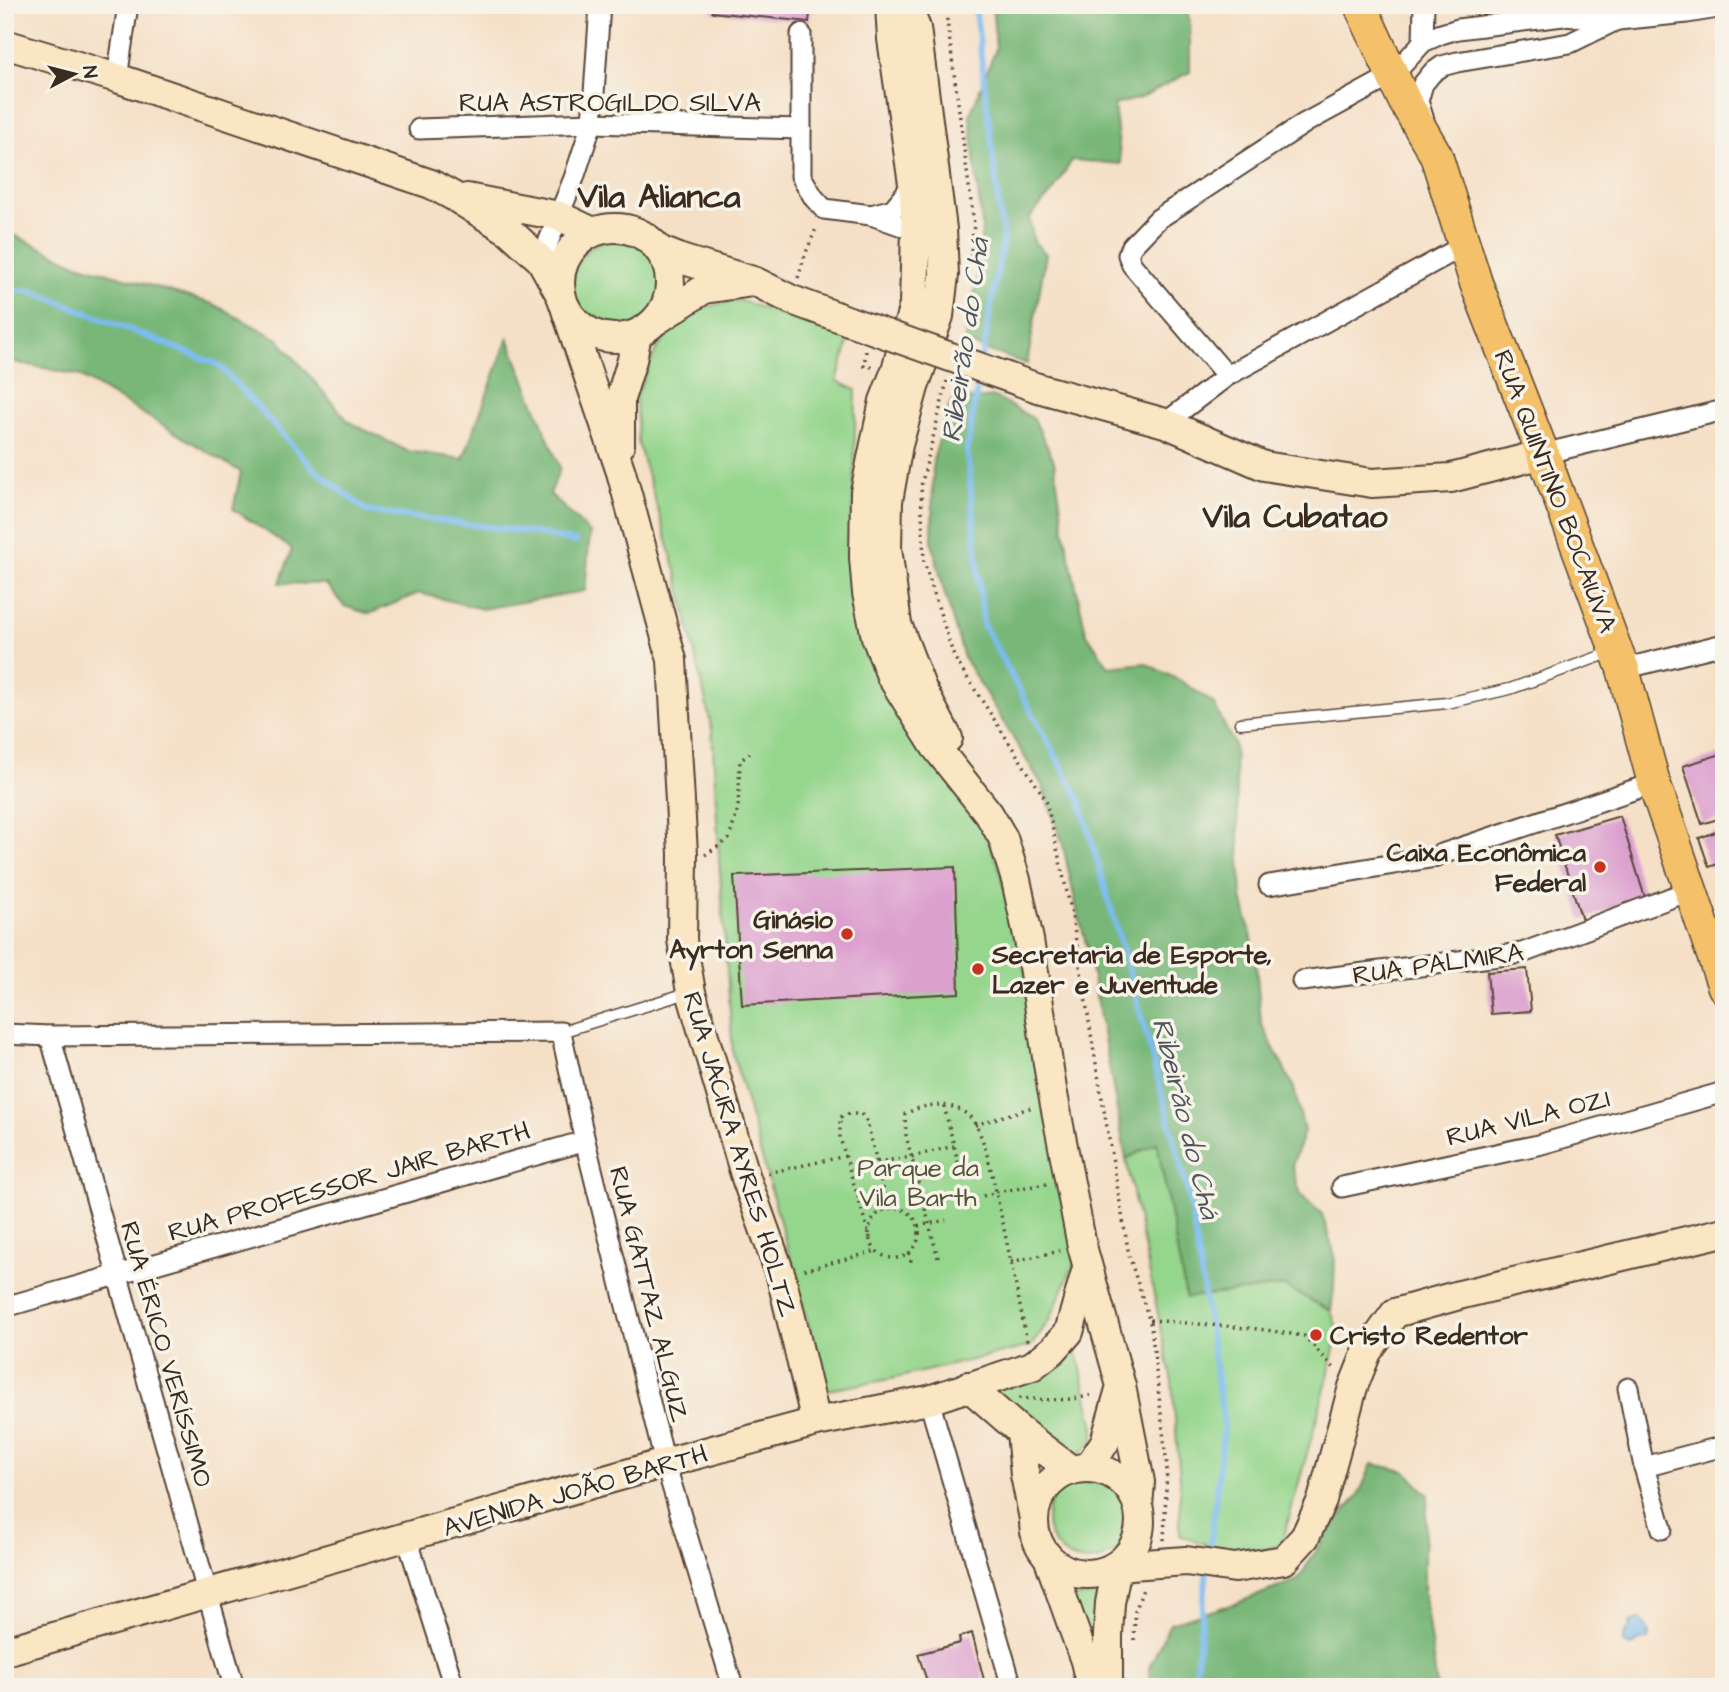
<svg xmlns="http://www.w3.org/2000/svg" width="1729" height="1692" font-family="'Architects Daughter',sans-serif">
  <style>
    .green { fill: #95d68d; stroke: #688056; stroke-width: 2 }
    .forest { fill: #78b778; stroke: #5a704b; stroke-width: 2 }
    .water { fill: #7cbcf1; stroke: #5c7388; stroke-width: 2 }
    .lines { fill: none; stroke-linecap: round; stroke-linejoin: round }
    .stream { stroke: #7cbcf1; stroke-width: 6 }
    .building { fill: #dca0cf }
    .service-casing { stroke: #574537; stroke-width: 13 }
    .minor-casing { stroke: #574537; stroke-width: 23 }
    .secondary-casing { stroke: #574537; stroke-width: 32 }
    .primary-casing { stroke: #574537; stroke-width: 35 }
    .path { stroke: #574537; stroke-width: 3.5; stroke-dasharray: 2 5; stroke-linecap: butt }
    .service { stroke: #fff; stroke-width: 10 }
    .minor { stroke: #fff; stroke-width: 19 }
    .secondary { stroke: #fbe6c3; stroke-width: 28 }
    .primary { stroke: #f4c16a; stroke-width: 32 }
    .secondary-bridge-casing { stroke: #574537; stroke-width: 32; stroke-linecap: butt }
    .secondary-bridge { stroke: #fbe6c3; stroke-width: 28 }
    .poi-dot { fill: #c8321e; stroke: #f7f3e8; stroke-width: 2.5 }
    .labels { text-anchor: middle; stroke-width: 7; stroke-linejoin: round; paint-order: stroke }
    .street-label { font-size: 26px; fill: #3b2a1e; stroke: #f7f3e8 }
    .poi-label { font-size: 26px; font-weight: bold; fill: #3b2a1e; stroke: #f7f3e8; text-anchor: end }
    .park-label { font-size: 26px; fill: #52553a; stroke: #f7f3e8 }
    .water-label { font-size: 28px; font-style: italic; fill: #4e565d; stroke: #f7f3e8 }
    .district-label { font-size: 33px; font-weight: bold; fill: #3b2a1e; stroke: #f7f3e8 }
  </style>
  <rect width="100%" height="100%" fill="#f7f3e8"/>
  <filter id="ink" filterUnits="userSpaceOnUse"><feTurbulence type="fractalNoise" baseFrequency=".0143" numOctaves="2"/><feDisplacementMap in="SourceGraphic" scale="14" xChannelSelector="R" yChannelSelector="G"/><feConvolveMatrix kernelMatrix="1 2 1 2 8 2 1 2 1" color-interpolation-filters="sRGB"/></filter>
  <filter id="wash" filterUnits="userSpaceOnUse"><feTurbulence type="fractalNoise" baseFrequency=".00686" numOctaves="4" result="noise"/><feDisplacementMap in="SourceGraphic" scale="28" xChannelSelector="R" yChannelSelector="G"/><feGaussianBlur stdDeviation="1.57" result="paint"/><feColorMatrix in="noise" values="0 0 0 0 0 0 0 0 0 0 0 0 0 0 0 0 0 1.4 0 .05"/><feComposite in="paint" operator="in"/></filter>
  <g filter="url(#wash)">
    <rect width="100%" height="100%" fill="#f5e0c7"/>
    <g class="green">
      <circle cx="617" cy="284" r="45"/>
      <path d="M738,300L850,337L837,381L856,390L852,546L997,860L1038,1022L1076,1259L1050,1319L1031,1346L891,1379L827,1390L733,1054L720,873L712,729L677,574L638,443L636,396L655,352L674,327L705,307Z"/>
      <path d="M1157,1142L1186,1297L1284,1286L1331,1311L1338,1331L1327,1381L1282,1543L1256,1554L1218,1549L1180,1535V1479L1172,1382L1126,1159Z"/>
      <path d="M1073,1345L1078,1356L1094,1428V1439L1081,1453L1071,1455L1013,1408L992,1388Z"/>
      <circle cx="1088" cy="1520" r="41"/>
      <path d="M1100,1594L1094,1682L1069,1598Z"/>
    </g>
    <g class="forest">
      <path d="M992,5H1185L1190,22V72L1140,98L1114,105L1121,164L1072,160L1054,190L1029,218L1034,242L1046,254L1027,364L964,342L976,285L982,229L970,115L996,48Z"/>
      <path d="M5,231L74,263L213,304L278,339L349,422L407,451L463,459L508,338L560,468L550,494L590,533L585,591L482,609L419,593L369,614L344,606L326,584L280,583L292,549L233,509L241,472L78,375L5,360Z"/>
      <path d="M995,397L1034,419L1054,461L1065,536L1086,633L1109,667L1145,663L1181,681L1213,703L1234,744L1242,898L1255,951L1261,1023L1294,1088L1304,1131L1292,1166L1301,1195L1322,1214L1335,1256L1334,1288L1331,1311L1284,1286L1186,1298L1157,1143L1126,1159L1088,951L1076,905L1063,845L1042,785L964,658L943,587L932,542L933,460L951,401Z"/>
      <path d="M1372,1464L1405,1471L1428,1495L1424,1549V1593L1437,1687H1149V1668L1170,1623L1234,1604L1298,1580L1331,1526L1358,1497Z"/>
    </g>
    <path class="water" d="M1640,1620C1647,1625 1650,1631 1648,1639L1637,1642L1631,1646L1624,1643V1636L1630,1627L1631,1621Z"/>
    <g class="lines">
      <g class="stream">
        <path d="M975,5L1003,239L982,359"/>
        <path d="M5,290L32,291L219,365L313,468L367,511L534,533L576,542"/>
        <path d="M979,377L967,449L983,624L1080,800L1139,1007L1189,1196L1224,1425L1209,1556"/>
        <path d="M1194,1687L1207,1570"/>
      </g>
    </g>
    <g id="blocks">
      <g class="building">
        <path d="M713,5H811L809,22L712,12Z"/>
        <path d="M1724,753V817L1702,824L1683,766Z"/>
        <path d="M1620,816L1645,898L1582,920L1555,835Z"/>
        <path d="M1724,829V862L1709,867L1699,838Z"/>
        <path d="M955,867L959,993L742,1005L734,876Z"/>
        <path d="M1527,969L1531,1011L1491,1014L1487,972Z"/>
        <path d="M972,1633L985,1684L974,1687H929L918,1654L960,1643L959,1637Z"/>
      </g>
    </g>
  </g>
  <g filter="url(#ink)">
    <use href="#blocks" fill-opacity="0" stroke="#574537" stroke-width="2"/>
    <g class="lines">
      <defs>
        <g id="service">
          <path d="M1240,723L1447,703L1510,689L1612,652"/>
          <path d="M561,1032L687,993"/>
        </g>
        <g id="minor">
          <path d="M801,34V176L814,198L824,209L871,215L905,227L916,228"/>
          <path d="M1423,42L1424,5"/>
          <path d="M117,78L128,5"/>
          <path d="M1424,120L1418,101L1423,84L1432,73L1442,66L1457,62L1570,43L1617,20"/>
          <path d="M419,129L592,123L801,129"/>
          <path d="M871,215L893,209L913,184"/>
          <path d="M541,260L574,178L592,123L600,5"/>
          <path d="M1227,376L1132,265L1128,255L1132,246L1158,219L1305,123L1393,75L1423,42L1441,34L1458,29L1563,16L1618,20L1687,13L1724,7"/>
          <path d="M1165,423L1227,376L1463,246"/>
          <path d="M1543,454L1724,410"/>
          <path d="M1623,669L1724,644"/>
          <path d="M1269,885L1430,858L1654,783"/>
          <path d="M1302,981L1522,953L1689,891"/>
          <path d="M5,1034L50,1036L561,1032L585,1141L665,1463L733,1687"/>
          <path d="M50,1036L234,1687"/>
          <path d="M1342,1187L1538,1145L1724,1092"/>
          <path d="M5,1307L585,1141"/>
          <path d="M1628,1388L1644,1467L1662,1529"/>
          <path d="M929,1400L1012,1687"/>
          <path d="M1644,1467L1724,1446"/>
          <path d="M407,1538L454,1687"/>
        </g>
        <g id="secondary">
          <path d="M890,5L892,39L913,184L916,228L914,305L896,370L884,401L865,492L864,558L867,593L876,637L891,676L935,746L989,814L1003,838L1016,880L1029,940L1052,1089L1082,1246L1121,1386L1140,1482L1138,1506"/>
          <path d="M906,5L916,28L942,229L944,275L939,316L914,387L898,445L888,501L887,548L897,624L922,689L948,738"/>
          <path d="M5,44L117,78L431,184L453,196L509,231L541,260L560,294"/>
          <path d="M467,198L559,216L593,232"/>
          <circle cx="615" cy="283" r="55"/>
          <path d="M661,251L684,260L756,282L792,300L849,321"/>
          <path d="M566,310L621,472L672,660L683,854L682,940L691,992L746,1178L781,1276L816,1422"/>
          <path d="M657,320L704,289L746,283"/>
          <path d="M1038,388L1165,423L1264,466L1372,483L1451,478L1543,454"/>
          <path d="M620,445V399L632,360L637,334"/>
          <path d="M968,1386L1021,1432L1071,1470"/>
          <path d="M1021,1432L1025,1475L1034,1519"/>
          <circle cx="1087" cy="1521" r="53"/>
          <path d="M1088,1468L1105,1442L1119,1393"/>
          <path d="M1048,1557L1085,1661L1091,1687"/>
          <path d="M5,1651L665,1463L816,1422L929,1400L1032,1366L1053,1350L1069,1332L1087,1268"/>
          <path d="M1108,1687V1634L1110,1603L1117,1566L1186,1561L1235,1568L1284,1560L1305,1537L1322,1500L1353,1387L1367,1352L1395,1313L1459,1295L1724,1232"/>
        </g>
        <path id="primary" d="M1360,5L1404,100L1436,155L1476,283L1543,454L1623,669L1654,783L1724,987"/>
      </defs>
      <use href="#service" class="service-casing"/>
      <use href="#minor" class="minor-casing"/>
      <use href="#secondary" class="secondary-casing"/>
      <use href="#primary" class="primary-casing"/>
      <g class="path">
        <path d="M945,5L974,224L969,267"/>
        <path d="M798,278L805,255L817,226"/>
        <path d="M866,351L864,366L872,367"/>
        <path d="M947,381L921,486L924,562L954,657L1046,800L1071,910L1093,1046L1129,1255L1151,1326L1167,1466L1164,1541"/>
        <path d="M705,855L729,839L738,809L740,761L750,753L754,752"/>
        <path d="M944,1106L959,1166"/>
        <path d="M975,1125L1033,1107"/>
        <path d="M877,1162L911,1157L954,1146"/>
        <path d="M768,1173L846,1156"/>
        <path d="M983,1196L996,1192L1047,1184"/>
        <circle cx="894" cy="1233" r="25"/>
        <path d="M918,1226L946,1220"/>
        <path d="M870,1238L840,1138V1117L848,1114H861L867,1122L888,1208"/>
        <path d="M909,1253L912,1265"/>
        <path d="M938,1258L906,1136L905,1114C925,1103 952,1100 970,1117C986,1133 995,1191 1001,1215C1010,1257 1019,1300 1027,1342"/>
        <path d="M1011,1262L1060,1251"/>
        <path d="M804,1270L877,1251"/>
        <path d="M1150,1320L1259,1329L1304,1336L1335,1369"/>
        <path d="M1019,1398C1045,1400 1071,1402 1095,1394"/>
        <path d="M1134,1640L1135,1612L1144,1586"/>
      </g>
      <use href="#service" class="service"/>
      <use href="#minor" class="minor"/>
      <use href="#secondary" class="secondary"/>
      <use href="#primary" class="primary"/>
      <defs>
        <path id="secondary-bridge" d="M849,321L1038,388"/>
      </defs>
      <use href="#secondary-bridge" class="secondary-bridge-casing"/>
      <use href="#secondary-bridge" class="secondary-bridge"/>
    </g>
  </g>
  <g class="poi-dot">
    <circle cx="1600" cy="867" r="7"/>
    <circle cx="847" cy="934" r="7"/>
    <circle cx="978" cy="969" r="7"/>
    <circle cx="1316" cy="1335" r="7"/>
  </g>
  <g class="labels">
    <g class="street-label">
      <text x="610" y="111">RUA ASTROGILDO SILVA</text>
      <text transform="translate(1556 491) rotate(69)" y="9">RUA QUINTINO BOCAIÚVA</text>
      <text transform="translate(1438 963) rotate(-8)" y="9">RUA PALMIRA</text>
      <text transform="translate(1528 1117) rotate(-14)" y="9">RUA VILA OZI</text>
      <text transform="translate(741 1154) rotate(73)" y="9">RUA JACIRA AYRES HOLTZ</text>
      <text transform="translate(349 1181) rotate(-16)" y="9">RUA PROFESSOR JAIR BARTH</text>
      <text transform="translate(650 1294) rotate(76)" y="9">RUA GATTAZ ALGUZ</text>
      <text transform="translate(167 1354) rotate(74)" y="9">RUA ÉRICO VERÍSSIMO</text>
      <text transform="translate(575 1490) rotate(-16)" y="9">AVENIDA JOÃO BARTH</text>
    </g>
    <g class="poi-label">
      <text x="1586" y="861">Caixa Econômica<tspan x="1586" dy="30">Federal</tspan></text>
      <text x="833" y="928">Ginásio<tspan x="833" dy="30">Ayrton Senna</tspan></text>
      <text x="992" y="963" text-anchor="start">Secretaria de Esporte,<tspan x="992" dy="30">Lazer e Juventude</tspan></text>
      <text x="1330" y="1344" text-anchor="start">Cristo Redentor</text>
    </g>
    <g class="park-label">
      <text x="918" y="1176">Parque da<tspan x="918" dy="30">Vila Barth</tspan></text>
    </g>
    <g class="water-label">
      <text transform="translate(964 340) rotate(-82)" y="10">Ribeirão do Chá</text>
      <text transform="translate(1187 1118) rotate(76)" y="10">Ribeirão do Chá</text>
    </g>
    <g class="district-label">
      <text x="659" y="207">Vila Alianca</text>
      <text x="1295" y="527">Vila Cubatao</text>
    </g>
  </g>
  <rect width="1729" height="1692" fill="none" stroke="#f7f3e8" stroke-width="28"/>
  <g transform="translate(74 74) rotate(83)" stroke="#f7f3e8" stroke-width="5" paint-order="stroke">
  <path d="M0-5L12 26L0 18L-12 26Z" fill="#3b2a1e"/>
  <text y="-10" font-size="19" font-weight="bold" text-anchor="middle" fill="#3b2a1e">N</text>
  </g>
</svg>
